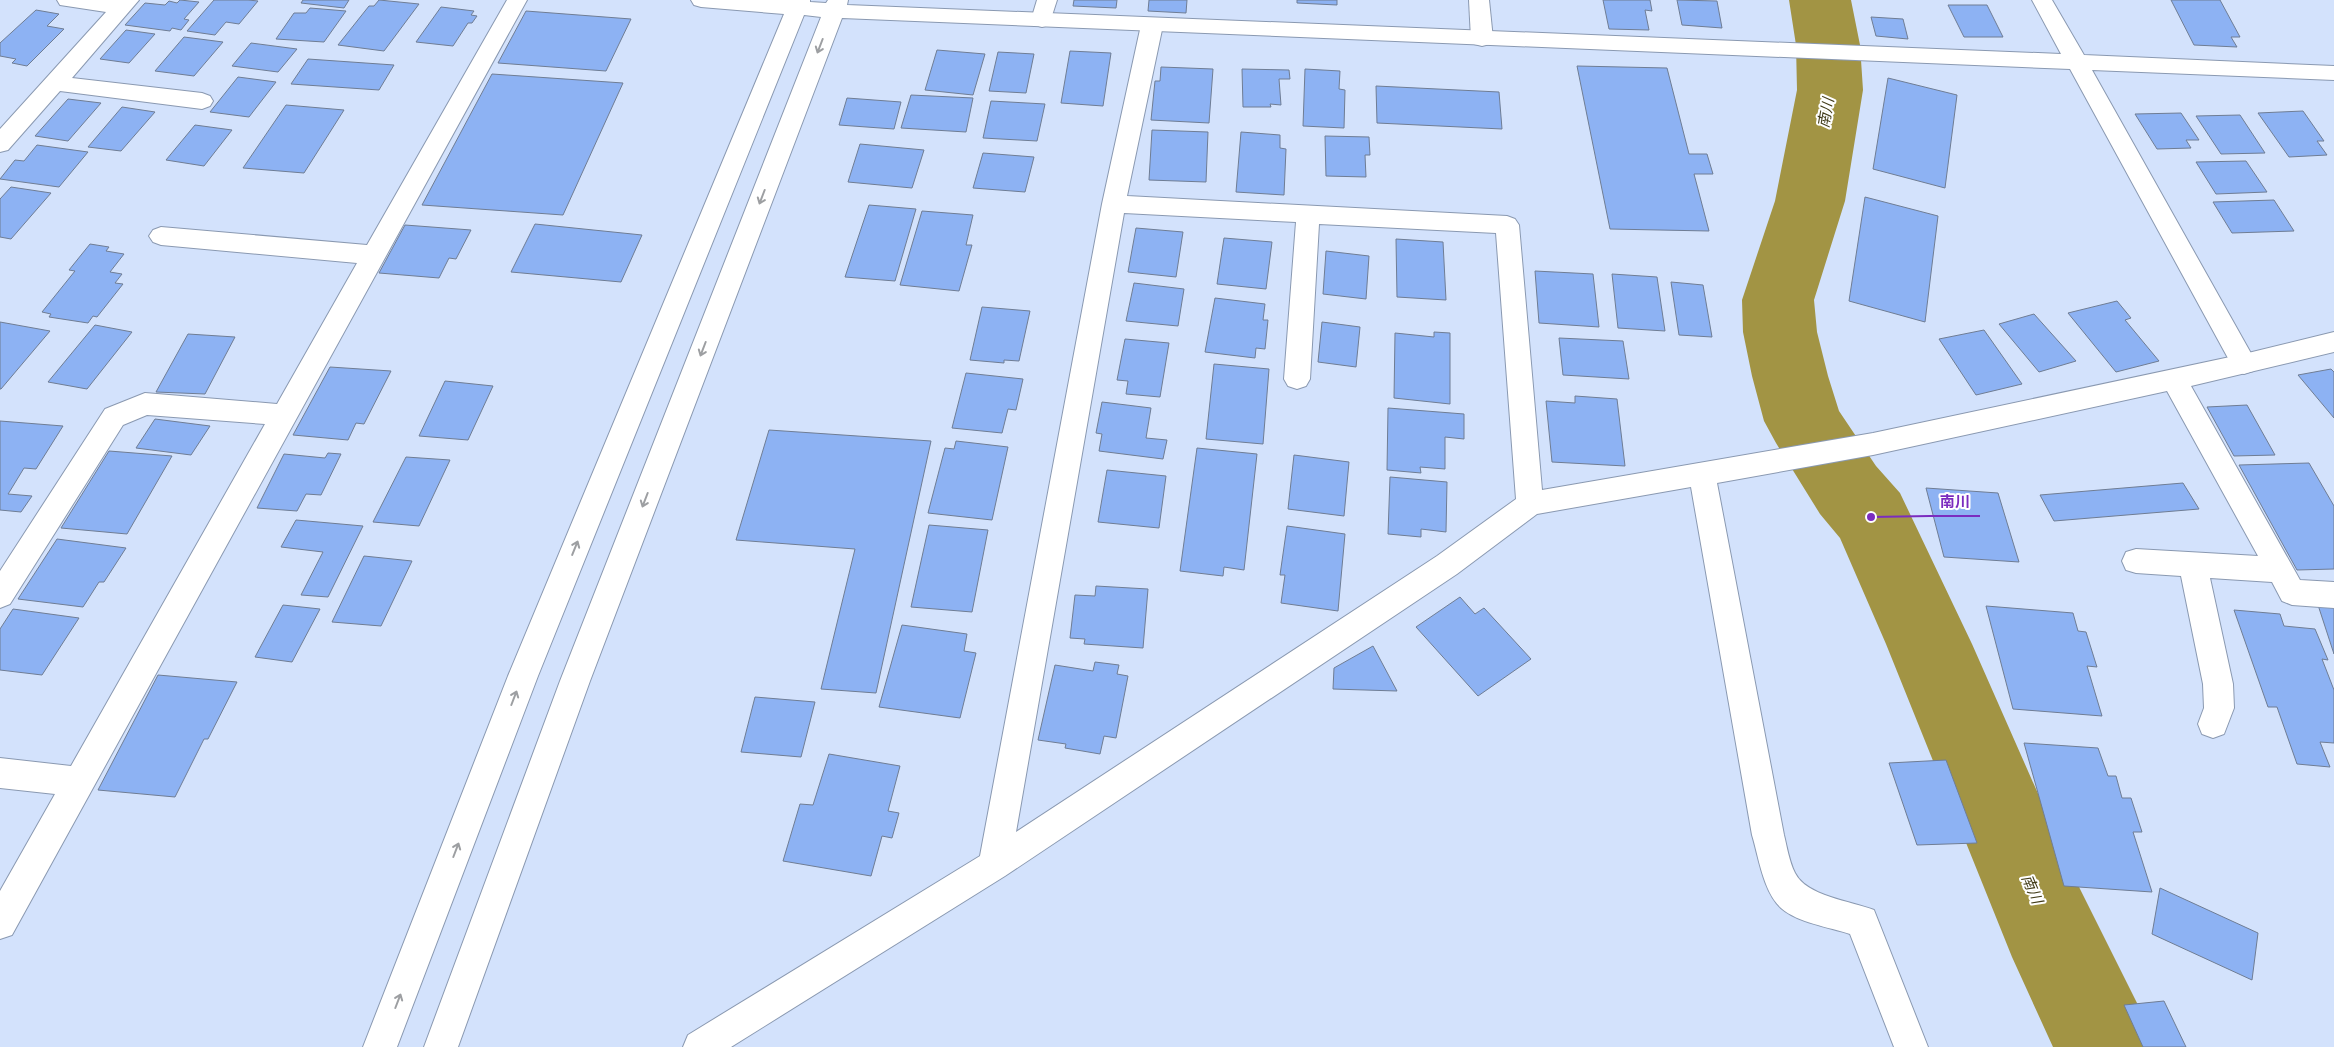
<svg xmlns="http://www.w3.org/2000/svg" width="2334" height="1047" font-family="Commissioner,'Noto Sans JP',sans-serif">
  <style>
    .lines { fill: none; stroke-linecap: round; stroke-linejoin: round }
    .river { fill: #a29444; fill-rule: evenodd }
    .building { fill: #8db2f3; stroke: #6f7d94 }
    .minor-casing { stroke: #8a99b1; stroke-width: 2 }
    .tertiary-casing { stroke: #8a99b1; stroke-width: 2 }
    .minor { fill: #fff; fill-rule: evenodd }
    .tertiary { fill: #fff; fill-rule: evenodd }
    .oneway { stroke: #9d9fa2 }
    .labels { text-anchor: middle; stroke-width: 4; stroke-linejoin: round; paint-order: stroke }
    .water-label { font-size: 15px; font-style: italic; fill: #423c19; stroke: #fff }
    .leader { fill: none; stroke: #7b2cbf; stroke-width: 2 }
    .callout-dot { fill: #7b2cbf; stroke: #fff; stroke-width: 2 }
    .callout-label { font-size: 15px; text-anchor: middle; font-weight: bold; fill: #7b2cbf; stroke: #fff; stroke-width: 4; stroke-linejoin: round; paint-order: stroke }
  </style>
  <rect width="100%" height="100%" fill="#d3e2fc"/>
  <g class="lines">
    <path class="river" d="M1789,0H1851L1860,45L1863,90L1845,201L1814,300L1817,332L1828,376L1839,411L1876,466L1900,493L1972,644L2080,889L2141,1011L2155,1047H2053L2012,957L1886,644L1840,538L1820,514L1776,443L1764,421L1752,376L1743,332L1742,300L1775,201L1797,90L1796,45Z"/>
  </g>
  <g class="building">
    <path d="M180,0L199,2L184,19L189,20L181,30L172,28L170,31L125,25L145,3L165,5L169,1L177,3Z"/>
    <path d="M214,0H248L258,1L239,24L226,22L215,35L187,31Z"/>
    <path d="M303,0H349L344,8L301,3Z"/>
    <path d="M379,0L419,4L384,51L338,45L369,6H374Z"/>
    <path d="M1074,0H1117L1116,8L1073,6Z"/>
    <path d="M1149,0H1187L1186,13L1148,11Z"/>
    <path d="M1297,0H1337V5L1297,3Z"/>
    <path d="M1603,0H1650L1652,11L1645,10L1649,30L1609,29Z"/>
    <path d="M1677,0L1717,1L1722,28L1682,25Z"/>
    <path d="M2171,0H2220L2240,37H2231L2237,47L2194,45Z"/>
    <path d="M1948,5H1987L2003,37H1964Z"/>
    <path d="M441,7L474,11L471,15L477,16L472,23H468L453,46L416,42Z"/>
    <path d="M310,8L346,11L324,42L276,39L294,13H306Z"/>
    <path d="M36,10L59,14L47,26L64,29L27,66L12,63L16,59L0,56V43Z"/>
    <path d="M526,11L631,19L606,71L498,63Z"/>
    <path d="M1871,17L1903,19L1908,39L1876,36Z"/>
    <path d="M126,30L155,34L129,63L100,59Z"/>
    <path d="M184,37L223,42L194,76L155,71Z"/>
    <path d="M251,43L297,49L278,72L232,66Z"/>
    <path d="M937,50L985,54L973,95L925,90Z"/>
    <path d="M1070,51L1111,53L1103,106L1061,103Z"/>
    <path d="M998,52L1034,54L1026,93L989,91Z"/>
    <path d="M308,59L394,65L379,90L291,84Z"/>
    <path d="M1577,66L1667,68L1689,154H1707L1713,174H1694L1709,231L1610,229Z"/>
    <path d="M1161,67L1213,69L1209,123L1151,120L1155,81H1160Z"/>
    <path d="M1242,69L1289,70L1290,79H1279L1281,105L1270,104L1271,107H1243Z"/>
    <path d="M1305,69L1340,71L1339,89L1345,90L1344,128L1303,126Z"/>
    <path d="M492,74L623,83L563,215L422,205Z"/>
    <path d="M238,77L276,82L249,117L210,112Z"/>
    <path d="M1888,78L1957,95L1945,188L1873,169Z"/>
    <path d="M1376,86L1499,92L1502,129L1377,123Z"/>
    <path d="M911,95L973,98L966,132L901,128Z"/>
    <path d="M847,98L901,102L894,129L839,125Z"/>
    <path d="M68,99L101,103L68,141L35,136Z"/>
    <path d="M991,101L1045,104L1037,141L983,138Z"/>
    <path d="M286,105L344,110L304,173L243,168Z"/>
    <path d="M122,107L155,112L121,151L88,147Z"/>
    <path d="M2303,111L2324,141H2317L2327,155L2289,157L2258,113Z"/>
    <path d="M2181,113L2199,140H2186L2191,148L2157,149L2135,114Z"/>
    <path d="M2240,115L2265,153L2221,154L2196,116Z"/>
    <path d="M195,125L232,130L204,166L166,160Z"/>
    <path d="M1152,130L1208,132L1206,182L1149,180Z"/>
    <path d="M1241,132L1280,135V148L1286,149L1284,195L1236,192Z"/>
    <path d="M1325,136L1369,137L1370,155H1365L1366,177L1326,176Z"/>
    <path d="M860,144L924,150L912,188L848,182Z"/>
    <path d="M37,145L88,152L59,187L0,179L15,160L24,161Z"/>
    <path d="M983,153L1034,157L1025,192L973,188Z"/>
    <path d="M2246,161L2267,192L2216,194L2196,162Z"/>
    <path d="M11,187L51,193L11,239L0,237V199Z"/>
    <path d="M1865,197L1938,216L1925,322L1849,301Z"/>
    <path d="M2274,200L2294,231L2232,233L2213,202Z"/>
    <path d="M869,205L916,209L895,281L845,277Z"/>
    <path d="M922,211L973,215L966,245H972L959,291L900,285Z"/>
    <path d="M535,224L642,235L621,282L511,272Z"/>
    <path d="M405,225L471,230L456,259L449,258L439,278L379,273Z"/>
    <path d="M1136,228L1183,232L1176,277L1128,272Z"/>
    <path d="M1224,238L1272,242L1266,289L1217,284Z"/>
    <path d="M1396,239L1443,242L1446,300L1397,297Z"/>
    <path d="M90,244L109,247L106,251L124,254L110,272L122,274L115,283L123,284L97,317L93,316L88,323L49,317L51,314L42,312L75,271L69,270Z"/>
    <path d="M1326,251L1369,256L1366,299L1323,294Z"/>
    <path d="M1535,271L1593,274L1599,327L1539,323Z"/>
    <path d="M1612,274L1657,277L1665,331L1618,328Z"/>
    <path d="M1671,282L1703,285L1712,337L1679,335Z"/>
    <path d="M1134,283L1184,289L1178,326L1126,321Z"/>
    <path d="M1215,298L1265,304L1263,320H1268L1265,349L1256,348L1255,358L1205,352Z"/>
    <path d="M2117,301L2131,318L2125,320L2159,361L2116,372L2068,313Z"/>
    <path d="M982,307L1030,311L1019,361L1004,360V363L970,360Z"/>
    <path d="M2034,314L2076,361L2039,372L1999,324Z"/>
    <path d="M0,322L50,331L1,389H0Z"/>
    <path d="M1322,322L1360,327L1356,367L1318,362Z"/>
    <path d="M95,325L132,332L87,389L48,382Z"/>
    <path d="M1984,330L2022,384L1976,395L1939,339Z"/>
    <path d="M1434,332L1450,333V404L1394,398L1395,333L1434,337Z"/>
    <path d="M188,334L235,337L205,394L156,392Z"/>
    <path d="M1559,338L1623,341L1629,379L1563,375Z"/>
    <path d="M1125,339L1169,343L1160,397L1126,394L1128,381L1117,380Z"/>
    <path d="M1214,364L1269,369L1263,444L1206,439Z"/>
    <path d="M330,367L391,371L364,424L356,423L348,440L293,435Z"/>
    <path d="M2331,369L2334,372V418L2298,375Z"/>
    <path d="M966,373L1023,379L1016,410L1008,409L1002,433L952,428Z"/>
    <path d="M445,381L493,386L468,440L419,436Z"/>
    <path d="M1575,396L1617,399L1625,466L1552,462L1546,401L1575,403Z"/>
    <path d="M1102,402L1151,408L1146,438L1167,440L1163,459L1099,451L1102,434L1096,433Z"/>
    <path d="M2247,405L2275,455L2234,456L2207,407Z"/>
    <path d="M1388,408L1464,414V439L1445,437V469L1420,467L1421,473L1387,470Z"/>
    <path d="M155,419L210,426L191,455L136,448Z"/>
    <path d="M0,421L63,426L36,469L24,468L10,491L8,494L32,496L21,512L0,510Z"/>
    <path d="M769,430L931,441L876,693L821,689L855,549L736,540Z"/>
    <path d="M956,441L1008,447L992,520L928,513L945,448L954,449Z"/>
    <path d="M1197,448L1257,454L1244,570L1224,567L1223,576L1180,571Z"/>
    <path d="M109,451L172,456L127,534L61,528Z"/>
    <path d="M328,453L341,454L321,495L306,494L297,511L257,508L284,454L325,458Z"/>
    <path d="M1294,455L1349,462L1344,516L1288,509Z"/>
    <path d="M406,457L450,460L419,526L373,522Z"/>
    <path d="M2309,463L2334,506V569L2297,570L2239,465Z"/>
    <path d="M1107,470L1166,476L1159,528L1098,522Z"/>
    <path d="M1390,477L1447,482L1446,532L1421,529V537L1388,534Z"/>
    <path d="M2183,483L2199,509L2054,521L2040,495Z"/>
    <path d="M1926,488L1998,493L2019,562L1944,557Z"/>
    <path d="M296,520L363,526L328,597L301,595L323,552L281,547Z"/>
    <path d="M929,525L988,530L972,612L911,607Z"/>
    <path d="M1287,526L1345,534L1338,611L1281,603L1285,575H1280Z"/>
    <path d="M57,539L126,548L104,582H99L83,607L18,599Z"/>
    <path d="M364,556L412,561L381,626L332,622Z"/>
    <path d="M1096,586L1148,589L1143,648L1084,644L1085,639L1070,638L1075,595L1095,596Z"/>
    <path d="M1460,597L1475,614L1484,608L1531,659L1478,696L1416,627Z"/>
    <path d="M283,605L320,609L292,662L255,657Z"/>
    <path d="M2318,605L2334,607V654Z"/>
    <path d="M1986,606L2073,613L2078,631L2086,632L2096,664L2097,667L2087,666L2102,716L2013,709Z"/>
    <path d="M13,609L79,618L42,675L0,670V629Z"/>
    <path d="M2234,610L2280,614L2284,626L2315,629L2328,660L2322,659L2334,690V743L2320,742L2330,767L2297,764L2277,707H2268Z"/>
    <path d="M902,625L967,634L964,651L976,653L960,718L879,707Z"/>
    <path d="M1373,646L1397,691L1333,689L1334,668Z"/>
    <path d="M1095,662L1119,665L1117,674L1128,676L1116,738L1104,736L1100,754L1065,748L1066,744L1038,740L1055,665L1093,671Z"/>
    <path d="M158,675L237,682L208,739H204L175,797L98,790Z"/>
    <path d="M755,697L815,702L801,757L741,752Z"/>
    <path d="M2024,743L2098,748L2108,776H2116L2122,798H2131L2142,832H2133L2152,892L2064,886Z"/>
    <path d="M829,754L900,766L888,811L899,813L892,838L882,836L871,876L783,861L800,804L813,805Z"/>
    <path d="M1946,760L1977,843L1917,845L1889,763Z"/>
    <path d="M2160,888L2258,933L2252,980L2152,934Z"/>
    <path d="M2164,1001L2186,1047H2143L2124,1005Z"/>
  </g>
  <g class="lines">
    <defs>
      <g id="minor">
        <path d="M57,0H139L72,78L202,93L210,96L213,101L210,106L202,109L60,91L8,150L0,152V129L106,12L60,5Z"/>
        <path d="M507,0H527L12,935L0,939V891L55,794L0,788V758L71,766L265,424L147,415L123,425L10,604L0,608V571L105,409L145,393L277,404L357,263L161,245L153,242L149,236L153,230L161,227L367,245Z"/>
        <path d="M1037,0H1057L1049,25L1042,27L1035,25L1031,20Z"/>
        <path d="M1469,0H1489L1493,39L1490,44L1482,46L1474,44L1471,39Z"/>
        <path d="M1152,18L1159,20L1163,25L1127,196L1507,216L1515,219L1519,225L1542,490L1873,433L2244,354L2334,332V352L2191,386L2300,580L2334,582V608L2292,605L2282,601L2272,582L2210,578L2233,684L2234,708L2224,734L2213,738L2202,734L2198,724L2204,708L2203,684L2181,576L2136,573L2126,570L2122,561L2126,552L2136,549L2258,556L2167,391L1873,455L1717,483L1784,835C1787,847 1789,861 1795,873C1806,896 1851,901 1874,910L1928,1047H1894L1850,934C1829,927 1798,923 1781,908C1763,891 1759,858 1752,835L1691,487L1537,514L1457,574L1005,876L731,1047H683L688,1035L980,856L1102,204L1141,25L1145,20ZM1124,213L1296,222L1284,379L1288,386L1297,389L1306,386L1310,379L1319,224L1496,233L1516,499L1437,556L1016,832Z"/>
      </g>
      <path id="tertiary" d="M691,0H810V2L826,3L828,0H848L847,5L2061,54L2032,0H2052L2084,55L2334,66V80L2092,70L2257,364L2253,371L2244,374L2235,371L2070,69L842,18L590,681L458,1047H424L560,681L821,17L804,15L538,676L397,1047H363L508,676L784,14L701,7L694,5Z"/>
    </defs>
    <use href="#minor" class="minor-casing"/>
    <use href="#tertiary" class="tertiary-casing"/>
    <use href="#minor" class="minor"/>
    <use href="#tertiary" class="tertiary"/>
  </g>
  <defs><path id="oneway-shaft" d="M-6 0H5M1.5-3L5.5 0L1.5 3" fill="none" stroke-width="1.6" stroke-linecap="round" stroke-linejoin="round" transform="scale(1.25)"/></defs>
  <g class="oneway">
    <use href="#oneway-shaft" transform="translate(820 46) rotate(111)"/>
    <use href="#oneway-shaft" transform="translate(762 197) rotate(111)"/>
    <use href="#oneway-shaft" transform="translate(703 349) rotate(111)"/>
    <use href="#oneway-shaft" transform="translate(645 500) rotate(111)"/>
    <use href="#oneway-shaft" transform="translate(575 548) rotate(-68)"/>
    <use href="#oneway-shaft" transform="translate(514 698) rotate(-69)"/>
    <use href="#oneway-shaft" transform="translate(456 850) rotate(-69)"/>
    <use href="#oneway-shaft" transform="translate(398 1001) rotate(-69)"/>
  </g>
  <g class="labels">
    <g class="water-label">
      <text transform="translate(1826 113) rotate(-80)" y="5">南川</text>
      <text transform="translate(2032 889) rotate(67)" y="5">南川</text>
    </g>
  </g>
  <path class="leader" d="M1871 517L1930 516H1980"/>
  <circle class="callout-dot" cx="1871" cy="517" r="5"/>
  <g class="callout-label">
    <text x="1955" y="507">南川</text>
  </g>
</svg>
